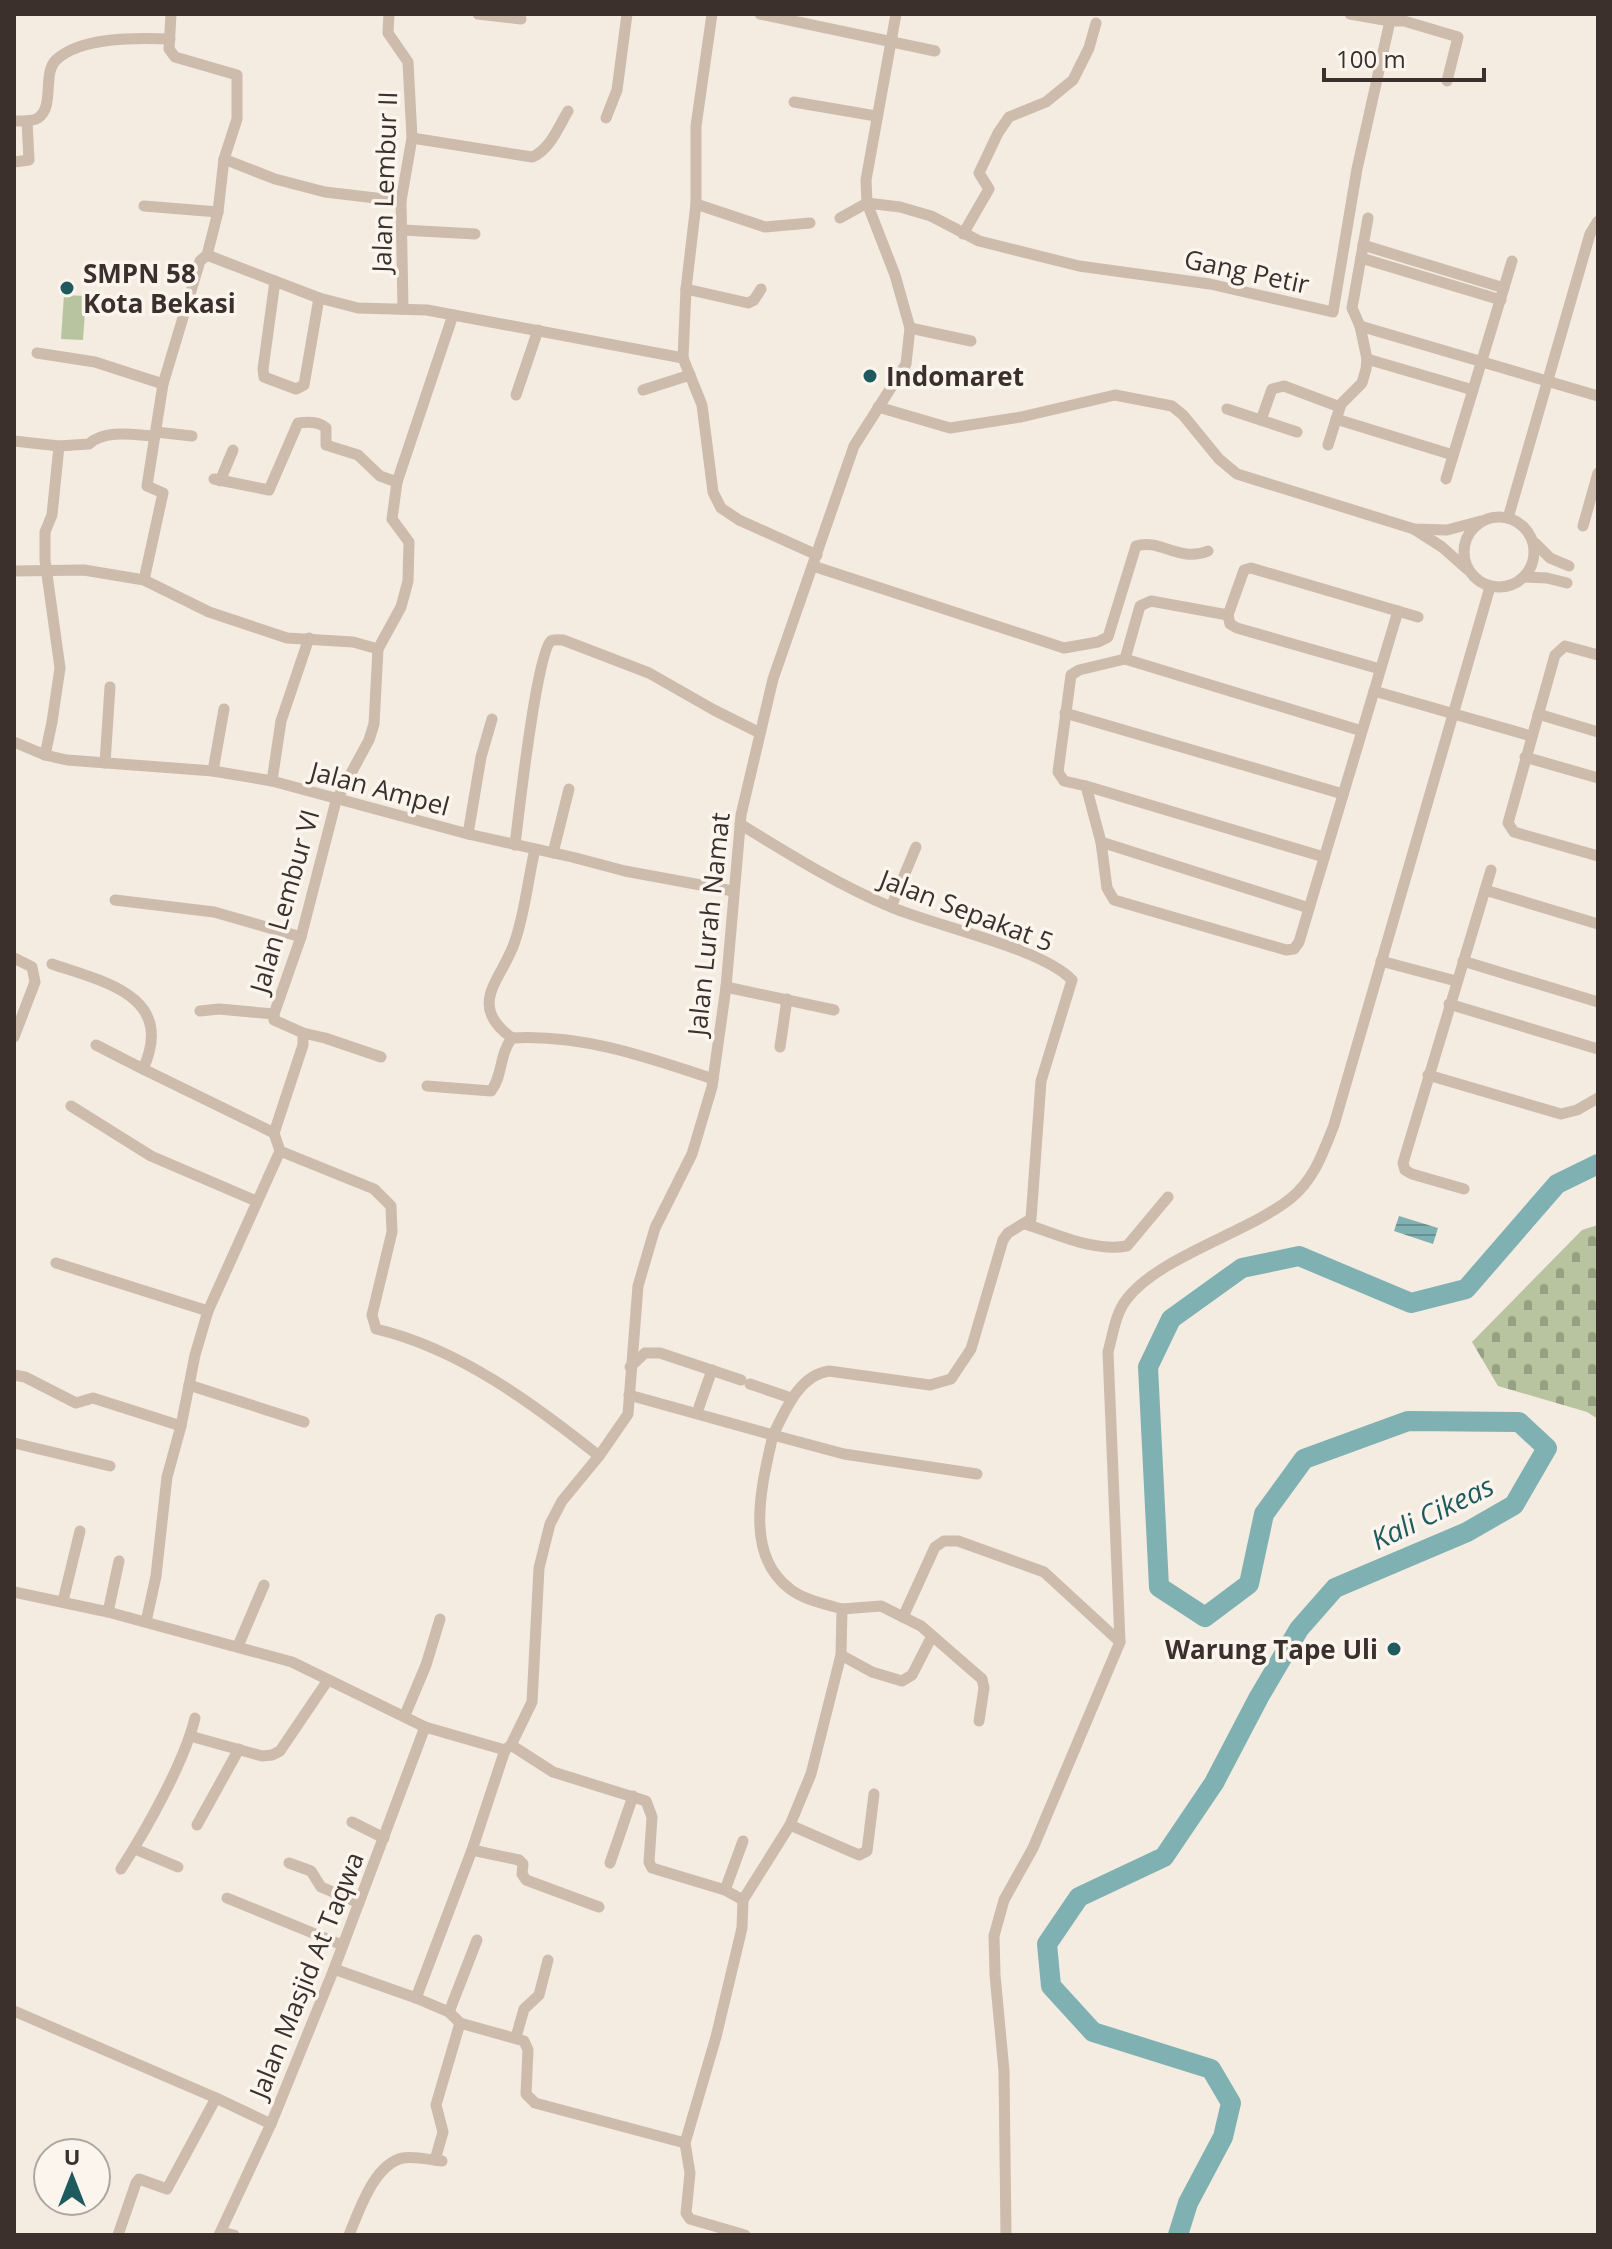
<svg xmlns="http://www.w3.org/2000/svg" width="1612" height="2249" font-family="'Open Sans',sans-serif">
	<style>
		.green { fill: #b8c4a0 }
		.cemetery { fill: url(#cemetery-stones) }
		.water { fill: url(#water-rules) }
		.lines { fill: none; stroke-linecap: round; stroke-linejoin: round }
		.river { stroke: #7fb0b2; stroke-width: 20 }
		.minor { stroke: #cdbbac; stroke-width: 11 }
		.poi-dot { fill: #1f5a5e; stroke: #fbf5ee; stroke-width: 3 }
		.labels { text-anchor: middle; dominant-baseline: central; stroke-width: 7; stroke-linejoin: round; paint-order: stroke }
		.street-label { font-size: 26px; fill: #3b302b; stroke: #fbf5ee }
		.poi-label { font-size: 26px; font-weight: bold; fill: #3b302b; stroke: #fbf5ee; text-anchor: start }
		.water-label { font-size: 28px; font-style: italic; fill: #1f5a5e; stroke: #fbf5ee }
	</style>
	<defs>
		<pattern id="cemetery-stones" width="16" height="16" patternUnits="userSpaceOnUse" patternTransform="scale(2)"><rect width="16" height="16" fill="#b8c4a0"/><path d="M2 7V4a2 2 0 0 1 4 0v3zM10 15v-3a2 2 0 0 1 4 0v3z" fill="#97a083"/></pattern>
		<pattern id="water-rules" width="6" height="5" patternUnits="userSpaceOnUse" patternTransform="scale(2)"><rect width="6" height="5" fill="#7fb0b2"/><path d="M0 2.5h6" fill="none" stroke="#699091"/></pattern>
	</defs>
	<rect width="100%" height="100%" fill="#f4ebe1"/>
	<polygon class="green" points="64,295 86,296 83,340 61,339"/>
	<polygon class="cemetery" points="1598,1225 1598,1419 1587,1412 1498,1386 1472,1342 1582,1230"/>
	<polygon class="water" points="1399,1216 1438,1228 1433,1244 1394,1231"/>
	<g class="lines">
		<polyline class="river" points="1178,2235 1188,2203 1223,2137 1231,2103 1211,2069 1093,2032 1051,1986 1047,1944 1079,1897 1164,1857 1214,1783 1259,1697 1299,1629 1335,1588 1467,1532 1514,1505 1547,1448 1519,1422 1408,1421 1304,1459 1264,1514 1249,1584 1205,1617 1159,1587 1148,1367 1171,1319 1242,1268 1299,1256 1411,1303 1466,1289 1557,1184 1598,1164"/>
		<g class="minor">
			<polyline points="389,14 388,33 408,62 412,138 401,201 403,309"/>
			<polyline points="478,14 521,19"/>
			<polyline points="760,14 935,51"/>
			<polyline points="1350,14 1390,21 1392,15"/>
			<polyline points="794,102 876,116"/>
			<polyline points="606,118 617,90 627,14"/>
			<path d="M14,121C21,121 32,122 38,118C55,107 42,74 56,60C81,36 138,38 170,39"/>
			<path d="M412,138L532,157C550,150 559,126 568,111"/>
			<polyline points="224,159 275,179 325,192 401,201"/>
			<polyline points="14,162 29,160 27,121"/>
			<polyline points="696,204 765,227 810,223"/>
			<polyline points="144,206 218,212"/>
			<polyline points="840,218 867,203 900,207 931,216 979,241 1079,266 1210,284 1333,312 1357,169 1390,21 1404,21 1458,37 1447,81"/>
			<polyline points="403,230 475,234"/>
			<polyline points="963,234 989,189 979,173 998,133 1009,117 1046,102 1073,80 1089,48 1096,23"/>
			<polyline points="1363,245 1504,288"/>
			<polyline points="207,255 319,298 358,308 427,310 683,358 702,405 713,492 721,508 739,520 817,555"/>
			<polyline points="1361,258 1501,300"/>
			<polyline points="275,281 263,369 264,377 296,389 304,385 319,298"/>
			<polyline points="686,289 748,303 754,300 761,289"/>
			<path d="M453,315L397,482L392,519L409,542L408,581L401,607L378,649L374,724L369,740L336,801L301,937L274,1014V1020L303,1033V1045L274,1133L280,1151L374,1189L391,1206L392,1232L372,1315L376,1329C458,1348 534,1404 599,1456"/>
			<polyline points="1360,326 1598,396"/>
			<polyline points="910,328 971,341"/>
			<polyline points="37,353 95,362 163,384"/>
			<polyline points="683,358 686,289 696,204 696,126 712,14"/>
			<polyline points="1367,359 1473,390"/>
			<polyline points="643,390 690,375"/>
			<polyline points="516,395 538,330"/>
			<polyline points="878,407 950,428 1021,417 1115,395 1172,406 1183,415 1219,459 1237,474 1414,529 1447,530 1481,521"/>
			<polyline points="1227,409 1297,432"/>
			<polyline points="1336,419 1453,455"/>
			<polyline points="1261,420 1272,389 1284,386 1340,407"/>
			<polyline points="156,432 192,436"/>
			<polyline points="14,441 59,446"/>
			<polyline points="1328,445 1341,404 1362,383 1366,369 1367,359 1360,326 1352,308 1368,218"/>
			<path d="M214,479L269,490L298,423C308,422 318,421 326,428V445L358,455L380,476L397,482"/>
			<polyline points="1446,479 1512,261"/>
			<polyline points="220,481 233,450"/>
			<circle cx="1499" cy="552" r="35"/>
			<polyline points="1508,518 1590,234 1598,221"/>
			<polyline points="1583,526 1598,473"/>
			<polyline points="1414,529 1442,547 1468,570"/>
			<polyline points="1535,543 1550,558 1569,566"/>
			<path d="M813,566L1064,648L1098,642L1108,637L1136,546C1160,538 1179,563 1208,551"/>
			<polyline points="14,571 84,570 144,580 209,612 287,638 353,642 378,649"/>
			<polyline points="1525,577 1547,578 1567,583"/>
			<polyline points="144,580 163,493 147,486 163,384 200,261 207,255 218,212 224,159 237,119 237,75 175,57 169,49 171,14"/>
			<polyline points="1598,655 1565,646 1555,655 1508,823 1514,832 1598,856"/>
			<polyline points="1125,659 1140,606 1151,601 1228,615"/>
			<polyline points="1380,669 1237,628 1230,624 1228,615 1244,570 1251,568 1418,617"/>
			<polyline points="1374,691 1531,736"/>
			<polyline points="1065,713 1343,794"/>
			<polyline points="1538,714 1598,732"/>
			<polyline points="1362,731 1125,659 1079,670 1071,675 1058,772 1064,781 1086,786 1101,842 1107,888 1114,900 1286,950 1294,949 1299,942 1398,611"/>
			<polyline points="14,742 45,755 67,760 213,771 272,781 468,834 572,857 625,871 733,891"/>
			<path d="M45,755L52,722L60,668L45,560V532L52,515L59,446L89,444C105,429 135,435 155,436"/>
			<polyline points="1525,757 1598,778"/>
			<polyline points="105,763 110,687"/>
			<polyline points="213,771 224,709"/>
			<polyline points="272,781 281,721 309,638"/>
			<polyline points="1086,786 1324,857"/>
			<polyline points="468,834 481,757 492,719"/>
			<polyline points="1101,842 1309,908"/>
			<path d="M515,845C518,820 537,650 551,641C554,639 560,640 563,640L649,673L714,710L760,733"/>
			<polyline points="553,853 569,789"/>
			<polyline points="1485,890 1598,924"/>
			<polyline points="115,900 214,912 301,937"/>
			<polyline points="891,907 916,847"/>
			<polyline points="14,958 32,967 35,982 14,1037"/>
			<polyline points="1381,961 1456,981"/>
			<polyline points="1463,961 1598,1002"/>
			<path d="M52,964C105,982 176,996 143,1069L274,1133"/>
			<polyline points="726,987 834,1010"/>
			<polyline points="1449,1004 1598,1049"/>
			<polyline points="200,1011 219,1009 274,1014"/>
			<polyline points="303,1033 325,1038 381,1057"/>
			<path d="M512,1038C465,1004 503,979 515,941C525,912 528,879 535,849"/>
			<polyline points="96,1045 143,1069"/>
			<polyline points="780,1047 787,999"/>
			<polyline points="1428,1075 1561,1114 1577,1110 1598,1098"/>
			<path d="M427,1086L491,1091C503,1076 499,1054 512,1038C582,1034 647,1057 713,1079"/>
			<polyline points="71,1106 151,1156 256,1201"/>
			<polyline points="1464,1189 1412,1174 1405,1170 1403,1163 1491,870"/>
			<path d="M1025,1224C1058,1234 1092,1252 1127,1246L1168,1197"/>
			<polyline points="56,1263 208,1311"/>
			<polyline points="630,1367 645,1353 660,1353 741,1380"/>
			<polyline points="14,1375 25,1377 76,1403 93,1398 181,1426"/>
			<polyline points="750,1384 791,1398"/>
			<polyline points="189,1385 304,1422"/>
			<path d="M629,1395L773,1435C785,1411 799,1375 829,1371L930,1385L951,1379L971,1349L1003,1240L1008,1233L1031,1219L1041,1081L1072,980C1042,948 935,926 891,907C838,885 789,854 740,824"/>
			<polyline points="699,1407 712,1370"/>
			<polyline points="14,1443 110,1466"/>
			<polyline points="14,1592 108,1612 292,1662 425,1727 505,1750 511,1745 532,1702 539,1568 550,1524 562,1501 599,1456 628,1414 638,1286 655,1228 692,1154 712,1087 726,987 741,815 773,679 854,446 906,364 910,328 895,275 867,203 866,180 896,14"/>
			<polyline points="63,1601 80,1531"/>
			<polyline points="842,1609 881,1606 903,1617 935,1547 944,1541 958,1541 1044,1572 1120,1642"/>
			<polyline points="108,1612 119,1561"/>
			<polyline points="903,1617 921,1626 982,1679 984,1688 979,1721"/>
			<polyline points="146,1622 156,1576 167,1477 181,1426 195,1355 208,1311 280,1151"/>
			<polyline points="238,1646 264,1585"/>
			<polyline points="841,1655 872,1672 902,1681 912,1675 932,1636"/>
			<polyline points="405,1715 426,1665 440,1619"/>
			<polyline points="190,1736 262,1756 272,1755 280,1751 328,1680"/>
			<polyline points="511,1745 553,1772 646,1801 652,1817 649,1862 652,1868 725,1890 743,1900"/>
			<polyline points="352,1822 384,1838"/>
			<polyline points="197,1825 239,1749"/>
			<polyline points="790,1825 859,1855 867,1851 874,1794"/>
			<polyline points="135,1849 178,1867"/>
			<polyline points="472,1850 519,1860 523,1864 522,1874 526,1880 599,1907"/>
			<polyline points="289,1863 311,1871 321,1887 359,1903"/>
			<polyline points="610,1863 633,1796"/>
			<path d="M121,1869C146,1830 184,1763 195,1718"/>
			<polyline points="725,1890 743,1841"/>
			<polyline points="227,1898 342,1945"/>
			<polyline points="334,1969 416,1998 449,2012 460,2023 524,2041 528,2050 526,2094 535,2103 685,2143"/>
			<polyline points="416,1998 472,1850 505,1750"/>
			<polyline points="14,2011 216,2098 271,2124"/>
			<polyline points="449,2012 477,1940"/>
			<polyline points="516,2037 524,2009 539,1995 548,1960"/>
			<polyline points="435,2160 443,2132 436,2105 460,2023"/>
			<polyline points="221,2232 234,2235"/>
			<polyline points="118,2235 136,2183 139,2179 167,2189 216,2098"/>
			<polyline points="219,2235 271,2124 334,1969 425,1727"/>
			<path d="M349,2235C359,2211 374,2164 403,2158C414,2156 431,2160 442,2161"/>
			<path d="M745,2235L690,2219L686,2213L690,2173L685,2143L716,2037L742,1928L743,1900L790,1825L811,1774L841,1655L842,1609C825,1604 804,1600 790,1589C743,1554 762,1484 773,1435L844,1454L977,1474"/>
			<path d="M1006,2235L1004,2071L995,1975L994,1936L1004,1900L1033,1848L1120,1642L1108,1352C1113,1334 1115,1315 1126,1300C1158,1257 1247,1233 1290,1199C1314,1180 1323,1153 1334,1125L1490,587"/>
		</g>
	</g>
	<g class="poi-dot">
		<circle cx="67" cy="288" r="8"/>
		<circle cx="870" cy="376" r="8"/>
		<circle cx="1394" cy="1649" r="8"/>
	</g>
	<g class="labels">
		<g class="street-label">
			<text transform="translate(384 182) rotate(-88)">Jalan Lembur II</text>
			<text transform="translate(1247 271) rotate(12)">Gang Petir</text>
			<text transform="translate(380 788) rotate(15)">Jalan Ampel</text>
			<text transform="translate(284 901) rotate(-74)">Jalan Lembur VI</text>
			<text transform="translate(967 910) rotate(21)">Jalan Sepakat 5</text>
			<text transform="translate(708 924) rotate(-84)">Jalan Lurah Namat</text>
			<text transform="translate(306 1975) rotate(-68)">Jalan Masjid At Taqwa</text>
		</g>
		<g class="poi-label">
			<text x="83" y="273">SMPN 58<tspan x="83" dy="30">Kota Bekasi</tspan></text>
			<text x="886" y="376">Indomaret</text>
			<text x="1378" y="1649" text-anchor="end">Warung Tape Uli</text>
		</g>
		<g class="water-label">
			<text transform="translate(1432 1512) rotate(-26)">Kali Cikeas</text>
		</g>
	</g>
	<rect width="1612" height="2249" fill="none" stroke="#3b302b" stroke-width="32"/>
	<g transform="translate(72 2177)"><circle r="38" fill="#fbf5ee" stroke="#aea6a0" stroke-width="2"/>
	<path d="M0-6L14 30L0 20L-14 30Z" fill="#1f5a5e"/>
	<text y="-12" font-size="22" font-weight="bold" text-anchor="middle" fill="#3b302b">U</text>
	</g>
	<path d="M1324 68v12h160v-12" fill="none" stroke="#3b302b" stroke-width="4"/>
	<text x="1336" y="68" font-size="24" fill="#3b302b" stroke="#fbf5ee" stroke-width="6" paint-order="stroke">100 m</text>
</svg>
